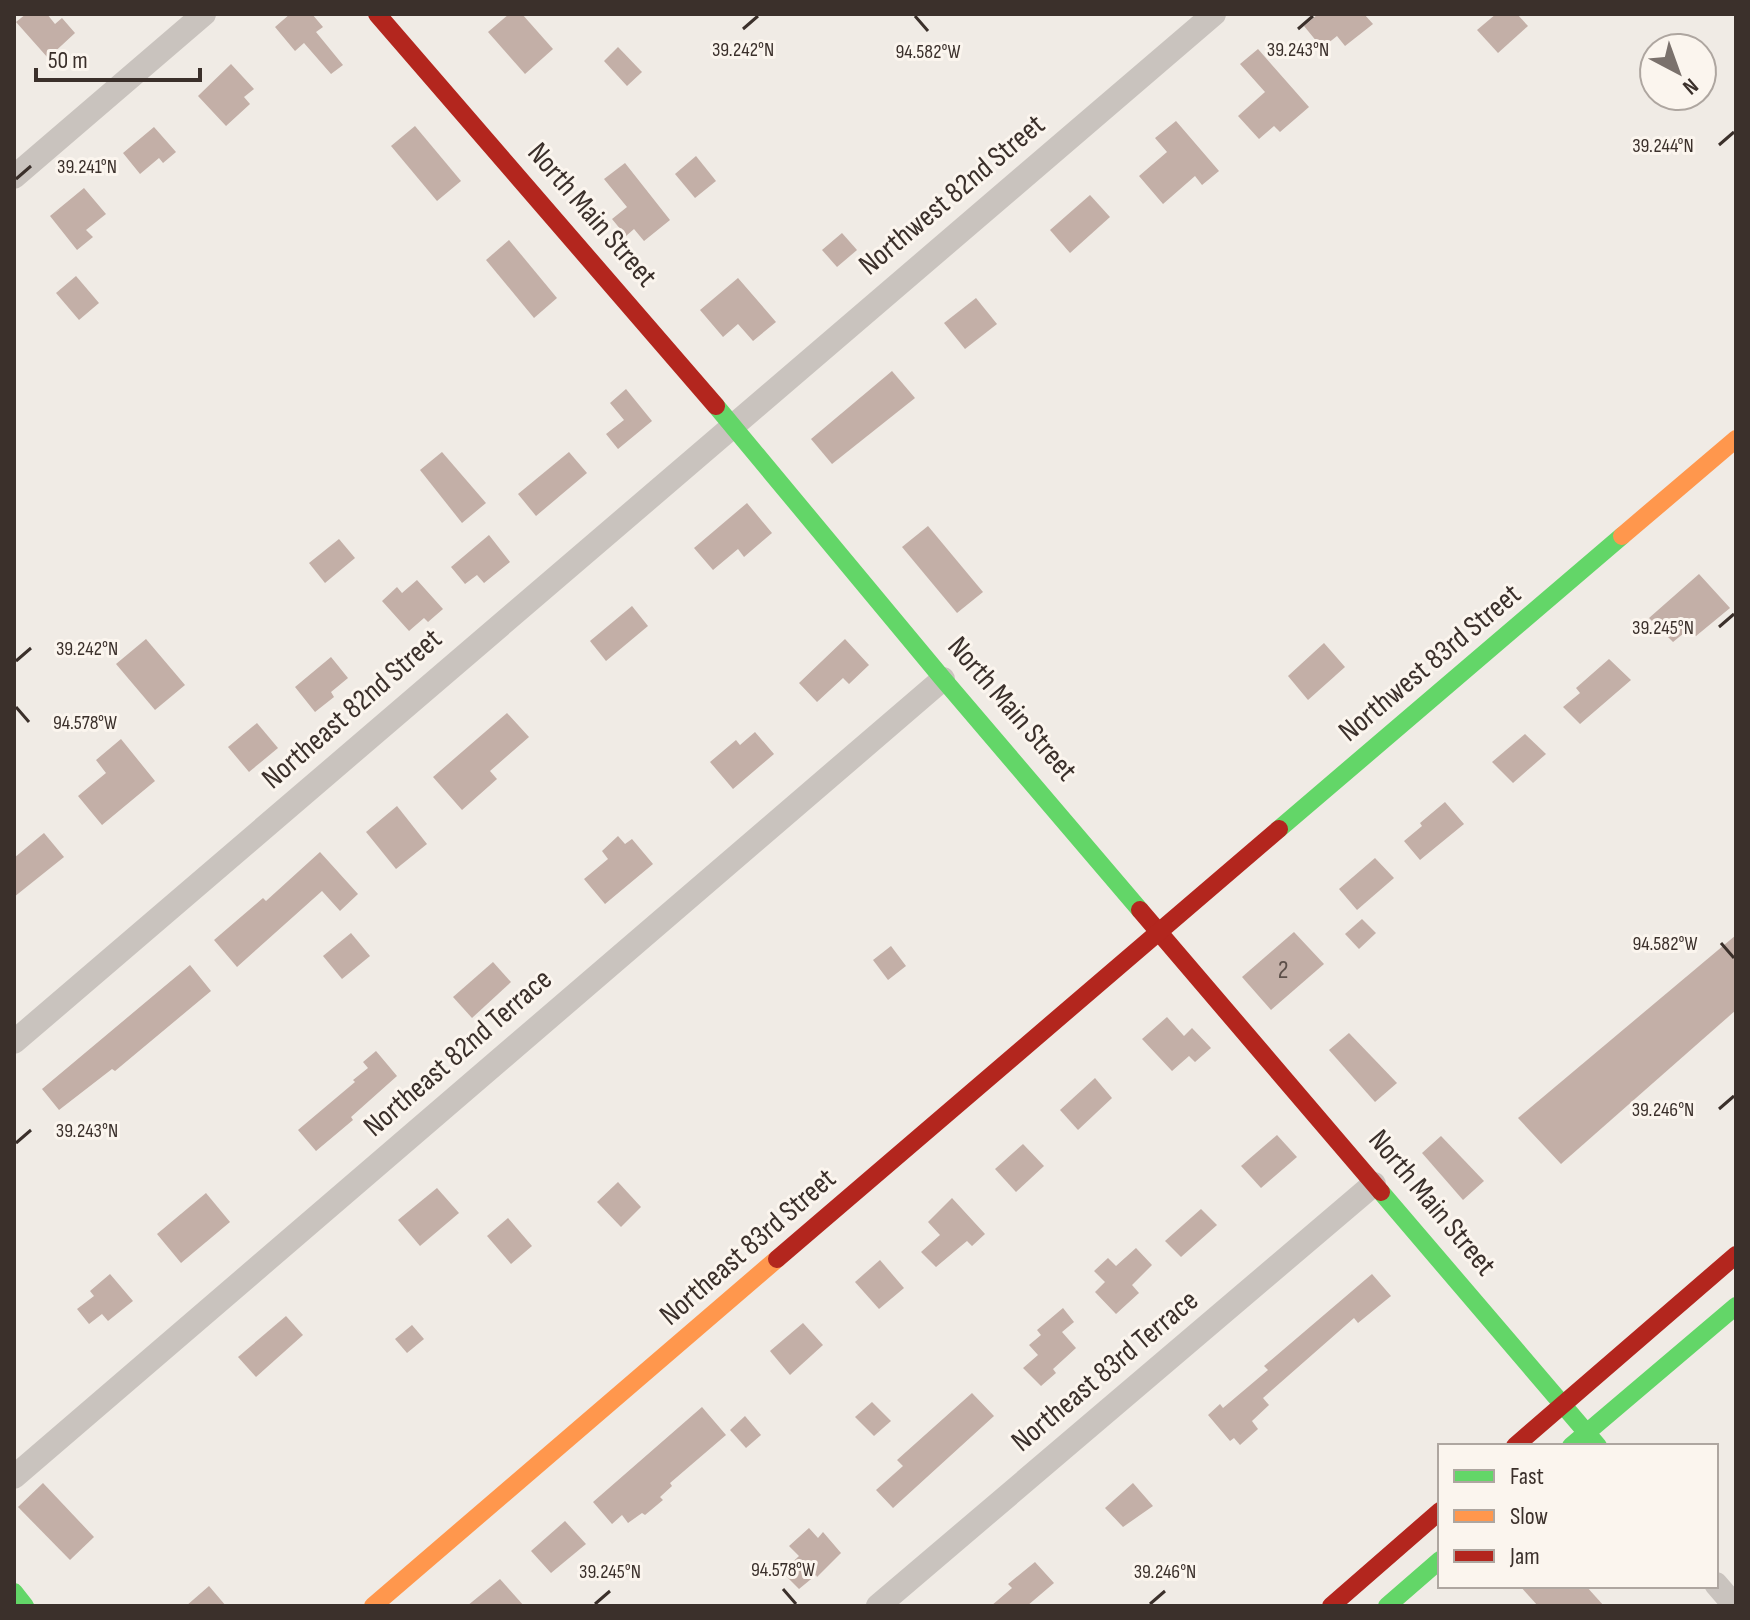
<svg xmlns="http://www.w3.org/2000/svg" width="1750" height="1620" font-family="'Sofia Sans Condensed',sans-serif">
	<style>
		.building { fill: #c3afa7 }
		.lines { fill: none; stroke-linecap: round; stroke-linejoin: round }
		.street { stroke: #c9c3be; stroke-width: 24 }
		.fast { stroke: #63d668; stroke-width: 18 }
		.slow { stroke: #ff974d; stroke-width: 18 }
		.jam { stroke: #b3261e; stroke-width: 18 }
		.ticks { fill: none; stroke: #3b302b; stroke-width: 3 }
		.labels { text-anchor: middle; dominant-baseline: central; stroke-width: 6; stroke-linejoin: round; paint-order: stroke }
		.number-label { font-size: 26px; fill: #5d504a }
		.street-label { font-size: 30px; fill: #3b302b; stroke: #fbf5ee }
		.ticks-label { font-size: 20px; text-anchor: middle; fill: #3b302b; stroke: #fbf5ee; stroke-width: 6; stroke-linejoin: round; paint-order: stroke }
	</style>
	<rect width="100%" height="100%" fill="#f0ebe5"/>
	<g class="building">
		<polygon points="26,14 47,14 55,24 62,18 75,33 48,58 16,22"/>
		<polygon points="290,14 312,14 323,27 316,32 343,65 331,74 304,43 295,51 275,27"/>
		<polygon points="509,14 522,14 553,49 525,74 488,32"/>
		<polygon points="1318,14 1364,14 1373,24 1345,46 1337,36 1322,48 1304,26"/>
		<polygon points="1496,14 1517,14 1528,26 1498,53 1477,30"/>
		<polygon points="618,47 642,72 627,86 604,61"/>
		<polygon points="1258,49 1309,107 1280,132 1274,126 1259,139 1238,116 1265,92 1240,64"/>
		<polygon points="231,64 254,89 244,97 250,104 226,126 198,96"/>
		<polygon points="1176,121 1219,171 1202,185 1195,176 1163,204 1139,176 1167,152 1155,138"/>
		<polygon points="415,126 461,181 437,201 391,146"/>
		<polygon points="154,127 176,152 163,163 159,158 140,174 123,153"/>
		<polygon points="696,156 716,181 695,198 675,174"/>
		<polygon points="625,163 670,220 644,241 634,229 626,236 612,219 627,207 604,179"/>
		<polygon points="84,188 106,214 86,230 93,237 77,250 50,216"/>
		<polygon points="1090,195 1110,217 1070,253 1050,230"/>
		<polygon points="842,233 857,250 837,267 822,250"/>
		<polygon points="509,240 557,298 534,318 486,260"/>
		<polygon points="76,276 99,303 79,320 56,293"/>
		<polygon points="738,278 776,322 753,341 738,324 723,337 700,310"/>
		<polygon points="976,298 997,324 965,349 944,323"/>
		<polygon points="892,371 915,398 832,464 811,439"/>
		<polygon points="626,389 652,421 618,449 606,434 624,420 610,403"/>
		<polygon points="442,452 486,503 462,523 420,470"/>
		<polygon points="569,452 587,473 536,516 518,494"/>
		<polygon points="747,503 772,533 744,557 738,549 713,570 694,548"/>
		<polygon points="928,526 983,592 957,613 902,547"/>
		<polygon points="489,535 510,562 484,583 477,575 465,584 451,567"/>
		<polygon points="339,539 355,558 325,583 309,563"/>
		<polygon points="1699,574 1730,608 1696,636 1689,629 1673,642 1649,618"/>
		<polygon points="417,580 443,609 428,622 424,618 409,631 382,601 397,587 402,593"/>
		<polygon points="632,606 648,626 606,661 590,641"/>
		<polygon points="146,639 185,685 155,710 116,664"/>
		<polygon points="845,639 869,665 849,684 843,678 817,702 799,683"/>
		<polygon points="1324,643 1345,667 1308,700 1288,676"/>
		<polygon points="331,657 348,678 331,692 334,697 315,712 295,687"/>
		<polygon points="1609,659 1631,680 1580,724 1563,707 1580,693 1576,688"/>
		<polygon points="507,713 529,737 490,771 497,779 462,810 433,777"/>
		<polygon points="257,723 278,748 249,772 228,747"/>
		<polygon points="755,732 774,754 733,789 710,762 736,740 740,745"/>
		<polygon points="1525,734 1546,754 1513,783 1492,762"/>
		<polygon points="121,739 155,781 102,825 78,796 106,773 96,760"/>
		<polygon points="1445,802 1464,824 1420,860 1404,841 1422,826 1420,823"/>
		<polygon points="397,806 427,844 396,869 366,832"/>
		<polygon points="44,833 64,857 14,897 14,858"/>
		<polygon points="618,836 625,844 632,839 653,864 605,904 584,879 608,859 602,851"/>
		<polygon points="320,852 358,894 340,911 322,891 237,967 214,940 263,898 266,901"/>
		<polygon points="1375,858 1394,878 1357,910 1339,889"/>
		<polygon points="1362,919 1376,933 1359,949 1345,934"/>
		<polygon points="1294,932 1324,964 1271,1010 1242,977"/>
		<polygon points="351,933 370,956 342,979 323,956"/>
		<polygon points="1736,935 1736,1010 1561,1164 1518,1118"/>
		<polygon points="891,946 906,966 888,980 873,960"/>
		<polygon points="493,962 511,982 472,1018 453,997"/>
		<polygon points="190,965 211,991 115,1071 112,1069 59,1110 42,1089"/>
		<polygon points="1167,1017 1184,1036 1192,1028 1211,1048 1195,1062 1189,1056 1172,1071 1142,1039"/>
		<polygon points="1349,1033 1397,1083 1375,1102 1329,1050"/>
		<polygon points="376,1051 397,1076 351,1117 353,1120 316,1151 298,1130 355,1082 353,1080 368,1068 363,1062"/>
		<polygon points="1095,1078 1112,1098 1078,1130 1060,1110"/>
		<polygon points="1277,1135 1297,1157 1261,1188 1241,1166"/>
		<polygon points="1441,1136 1484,1181 1463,1200 1422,1153"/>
		<polygon points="1023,1144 1044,1166 1016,1192 995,1169"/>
		<polygon points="618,1182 641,1207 621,1227 597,1202"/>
		<polygon points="437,1188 459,1213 420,1246 398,1220"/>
		<polygon points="206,1193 230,1222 181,1263 157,1234"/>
		<polygon points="952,1198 985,1234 972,1246 967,1241 936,1267 921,1252 940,1235 928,1222"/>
		<polygon points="1201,1209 1217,1225 1181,1257 1165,1241"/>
		<polygon points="508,1218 532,1246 511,1264 487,1236"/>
		<polygon points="1136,1248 1152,1265 1132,1285 1139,1293 1116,1314 1095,1292 1105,1282 1094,1271 1108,1258 1116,1266"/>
		<polygon points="880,1260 904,1288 879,1309 855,1282"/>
		<polygon points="110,1274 133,1301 108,1321 102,1314 89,1324 77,1309 94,1296 90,1291"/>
		<polygon points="1372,1274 1391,1296 1358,1323 1354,1318 1263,1398 1269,1405 1252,1421 1258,1429 1240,1445 1234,1438 1230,1441 1208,1415 1220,1404 1223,1408 1268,1370 1264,1366"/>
		<polygon points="1063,1308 1074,1322 1062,1332 1076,1348 1053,1369 1056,1373 1041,1386 1023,1368 1038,1355 1029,1345 1041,1335 1037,1330"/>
		<polygon points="286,1316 303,1335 256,1377 238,1357"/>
		<polygon points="803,1323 823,1345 790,1375 770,1351"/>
		<polygon points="412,1325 424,1339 407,1353 395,1339"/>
		<polygon points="972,1393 994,1416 893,1508 876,1490 903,1466 897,1460"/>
		<polygon points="872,1402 891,1421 874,1436 855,1417"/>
		<polygon points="702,1407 726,1435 670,1483 672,1486 660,1497 663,1500 645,1515 642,1513 628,1523 622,1515 612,1524 593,1502"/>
		<polygon points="745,1416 761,1435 746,1448 730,1430"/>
		<polygon points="43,1483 94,1537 70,1560 18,1507"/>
		<polygon points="1133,1483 1153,1506 1123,1527 1105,1508"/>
		<polygon points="565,1521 586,1544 551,1573 531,1551"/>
		<polygon points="809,1528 818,1538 823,1532 841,1553 817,1577 816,1575 799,1589 782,1572 799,1556 789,1546"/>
		<polygon points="1035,1562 1054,1583 1027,1606 991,1606 1012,1588 1008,1584"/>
		<polygon points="500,1579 524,1606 467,1606"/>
		<polygon points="209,1586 226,1606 186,1606"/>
		<polygon points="1520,1586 1586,1586 1604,1606 1538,1606"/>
	</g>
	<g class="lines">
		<g class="street">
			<polyline points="14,177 204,14"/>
			<polyline points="14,1042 1214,14"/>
			<polyline points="14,1477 943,679"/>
			<polyline points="1716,1584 1735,1606"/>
			<polyline points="878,1606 1374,1184"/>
		</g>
		<g class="fast">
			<polyline points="716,406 943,679 1140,910"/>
			<polyline points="1279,829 1622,536"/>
			<polyline points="1381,1192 1598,1446"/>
			<polyline points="1571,1446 1736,1306"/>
			<polyline points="14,1592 25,1606"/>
			<polyline points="1387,1606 1440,1560"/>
		</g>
		<g class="slow">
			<polyline points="1622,536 1736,439"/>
			<polyline points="373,1606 777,1259"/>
		</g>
		<g class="jam">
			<polyline points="377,14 716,406"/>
			<polyline points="1140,910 1381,1192"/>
			<polyline points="777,1259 1279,829"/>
			<polyline points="1515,1446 1736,1255"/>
			<polyline points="1331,1606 1440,1511"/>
		</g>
	</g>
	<path class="ticks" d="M915,16L928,31M743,29L758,16M1298,29L1313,16M1719,145L1734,132M16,179L31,166M1719,627L1734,614M16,661L31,648M16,707L29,722M1721,943L1734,958M1719,1109L1734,1096M16,1143L31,1130M783,1589L796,1604M595,1604L610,1591M1150,1604L1165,1591"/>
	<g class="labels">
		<g class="number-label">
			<text x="1283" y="970">2</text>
		</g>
		<g class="street-label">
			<text transform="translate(952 195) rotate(-40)">Northwest 82nd Street</text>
			<text transform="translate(592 215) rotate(49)">North Main Street</text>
			<text transform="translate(1430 663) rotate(-40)">Northwest 83rd Street</text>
			<text transform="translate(352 709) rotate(-41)">Northeast 82nd Street</text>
			<text transform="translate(1012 709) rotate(49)">North Main Street</text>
			<text transform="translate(458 1053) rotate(-41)">Northeast 82nd Terrace</text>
			<text transform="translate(1432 1203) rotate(50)">North Main Street</text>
			<text transform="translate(748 1247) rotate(-41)">Northeast 83rd Street</text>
			<text transform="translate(1105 1371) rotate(-40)">Northeast 83rd Terrace</text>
		</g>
	</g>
	<g class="ticks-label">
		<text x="743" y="56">39.242°N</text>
		<text x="1298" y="56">39.243°N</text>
		<text x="928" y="58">94.582°W</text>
		<text x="1663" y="152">39.244°N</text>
		<text x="87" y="173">39.241°N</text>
		<text x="1663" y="634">39.245°N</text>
		<text x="87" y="655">39.242°N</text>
		<text x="85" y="729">94.578°W</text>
		<text x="1665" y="950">94.582°W</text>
		<text x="1663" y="1116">39.246°N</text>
		<text x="87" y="1137">39.243°N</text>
		<text x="783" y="1576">94.578°W</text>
		<text x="610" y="1578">39.245°N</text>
		<text x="1165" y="1578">39.246°N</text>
	</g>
	<rect width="1750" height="1620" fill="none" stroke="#3b302b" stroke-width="32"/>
	<rect x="1438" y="1444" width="280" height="144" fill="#fbf5ee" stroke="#aea6a0" stroke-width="2"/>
	<rect x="1454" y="1470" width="40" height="12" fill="#63d668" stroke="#aea6a0" stroke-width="2"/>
	<text x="1510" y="1484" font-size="24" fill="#3b302b">Fast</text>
	<rect x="1454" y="1510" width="40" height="12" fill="#ff974d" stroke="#aea6a0" stroke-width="2"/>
	<text x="1510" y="1524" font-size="24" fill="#3b302b">Slow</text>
	<rect x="1454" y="1550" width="40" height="12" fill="#b3261e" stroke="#aea6a0" stroke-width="2"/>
	<text x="1510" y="1564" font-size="24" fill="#3b302b">Jam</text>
	<g transform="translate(1678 72) rotate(139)"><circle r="38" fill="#fbf5ee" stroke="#aea6a0" stroke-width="2"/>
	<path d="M0-6L14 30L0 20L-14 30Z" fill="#7a716c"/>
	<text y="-12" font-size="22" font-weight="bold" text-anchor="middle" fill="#3b302b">N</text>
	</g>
	<path d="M36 68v12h164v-12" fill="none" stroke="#3b302b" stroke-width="4"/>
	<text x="48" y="68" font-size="24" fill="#3b302b" stroke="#fbf5ee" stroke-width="6" paint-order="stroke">50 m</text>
</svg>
